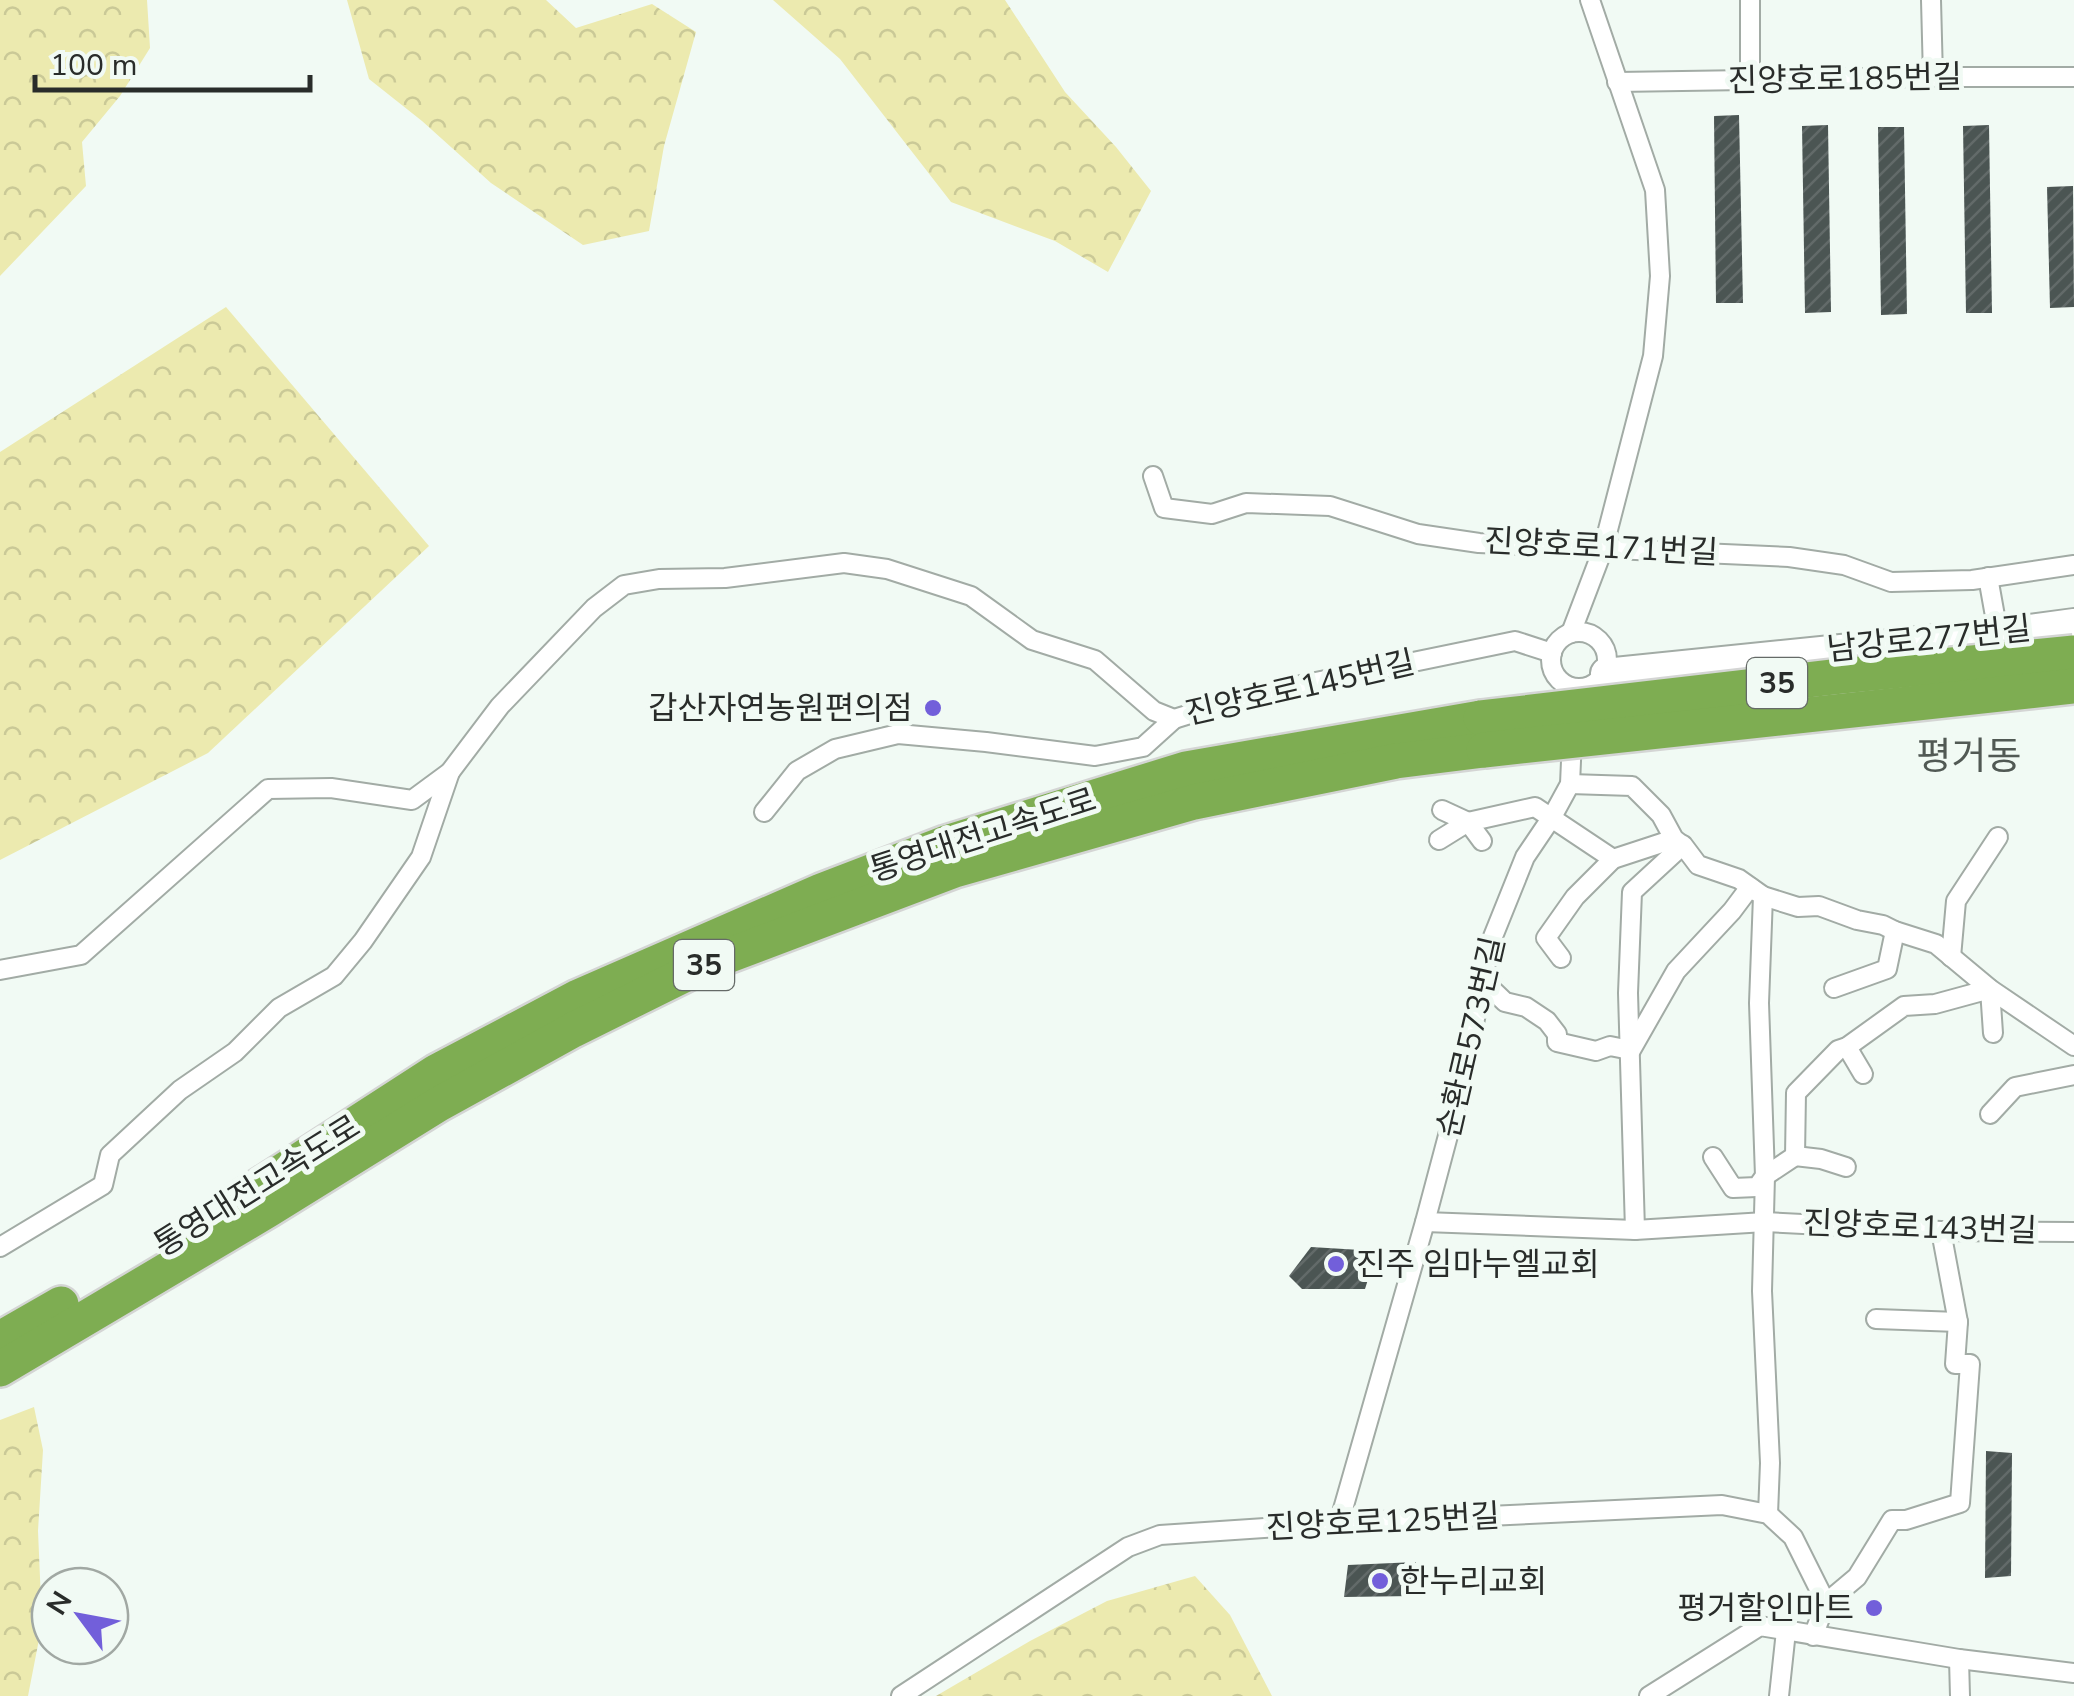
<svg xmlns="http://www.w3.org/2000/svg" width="2074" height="1696" font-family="'Nunito Sans','Noto Sans KR',sans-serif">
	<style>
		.forest { fill: url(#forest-crowns) }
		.building { fill: url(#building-hatch) }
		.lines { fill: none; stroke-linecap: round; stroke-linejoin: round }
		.street-casing { stroke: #a2aba5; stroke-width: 22 }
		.secondary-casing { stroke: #a2aba5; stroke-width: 32 }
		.highway-casing { stroke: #d4d5d4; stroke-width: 40 }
		.street { stroke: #fff; stroke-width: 18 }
		.secondary { stroke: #fff; stroke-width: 28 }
		.highway { stroke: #7ead52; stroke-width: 35 }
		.highway-bridge-casing { stroke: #d4d5d4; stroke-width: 40; stroke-linecap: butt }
		.highway-bridge { stroke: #7ead52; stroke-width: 35 }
		.poi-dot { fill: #725fda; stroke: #f1faf4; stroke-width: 4 }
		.labels { text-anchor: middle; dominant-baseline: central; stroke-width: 10; stroke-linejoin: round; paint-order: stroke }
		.shield { fill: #f1faf4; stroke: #656a67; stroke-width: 2.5 }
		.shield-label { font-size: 30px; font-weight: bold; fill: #292c2a }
		.street-label { font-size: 32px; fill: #292c2a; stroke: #f1faf4 }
		.poi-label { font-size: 32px; fill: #292c2a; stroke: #f1faf4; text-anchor: end }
		.quarter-label { font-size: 38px; fill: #515954; stroke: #f1faf4 }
	</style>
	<defs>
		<pattern id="forest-crowns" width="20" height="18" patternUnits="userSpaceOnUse" patternTransform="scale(2.5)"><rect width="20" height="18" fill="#eceaaf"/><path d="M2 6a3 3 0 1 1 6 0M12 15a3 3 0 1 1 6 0" fill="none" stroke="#cac997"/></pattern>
		<pattern id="building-hatch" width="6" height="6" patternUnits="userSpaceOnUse" patternTransform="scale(2.5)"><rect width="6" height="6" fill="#4b5553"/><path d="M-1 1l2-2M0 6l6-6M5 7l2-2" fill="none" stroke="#626a69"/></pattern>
	</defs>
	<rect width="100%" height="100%" fill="#f1faf4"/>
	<g class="forest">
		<polygon points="0,0 147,0 150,48 120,96 82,142 86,186 0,276"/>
		<polygon points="347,0 546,0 576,28 652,4 696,32 664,146 649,231 583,245 491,183 422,121 369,79"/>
		<polygon points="773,0 1005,0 1065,92 1116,147 1151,191 1108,272 1055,241 951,202 840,59"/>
		<polygon points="226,307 429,546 208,753 0,860 0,452"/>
		<polygon points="34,1407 43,1450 38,1531 42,1624 28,1696 0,1696 0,1420"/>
		<polygon points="1195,1576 1230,1615 1272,1696 936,1696 1030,1641 1107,1601"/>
	</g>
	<g class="building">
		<polygon points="1739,115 1743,303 1716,303 1714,116"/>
		<polygon points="1828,125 1831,312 1805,313 1802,126"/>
		<polygon points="1989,125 1992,313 1966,313 1963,126"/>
		<polygon points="1878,127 1904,127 1907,314 1881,315"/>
		<polygon points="2073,186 2074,307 2050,308 2047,187"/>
		<polygon points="1311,1247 1377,1251 1365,1289 1302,1289 1289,1276"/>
		<polygon points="1986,1451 2012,1453 2011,1576 1985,1578"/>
		<polygon points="1416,1562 1414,1596 1344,1597 1348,1565"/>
	</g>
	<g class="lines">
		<defs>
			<g id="street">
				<polyline points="1750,0 1750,80"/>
				<polyline points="1931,0 1933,77"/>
				<polyline points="1617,82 1933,77 2074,77"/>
				<polyline points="1153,476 1164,508 1212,514 1246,503 1330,506 1418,534 1479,543 1789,557 1844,565 1891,582 1972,580 2074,565"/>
				<polyline points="1988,577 1998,633"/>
				<circle cx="1579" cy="660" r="28"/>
				<polyline points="1571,633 1603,549 1653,356 1660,276 1655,190 1590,0"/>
				<polyline points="1570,784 1632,786 1661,815 1674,839 1682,845"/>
				<polyline points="764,812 797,771 835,749 898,734 986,742 1095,756 1143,747 1174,719"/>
				<polyline points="1439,840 1468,822 1442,810"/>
				<polyline points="1482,841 1468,822 1535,807 1613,859 1674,839"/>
				<polyline points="1763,896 1759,1003 1765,1176 1762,1291 1770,1463 1768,1514"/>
				<polyline points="1951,957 1956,901 1998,837"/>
				<polyline points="1561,958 1546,938 1575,897 1613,859"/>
				<polyline points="0,970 81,955 268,789 331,788 412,800 450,772 500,706 594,608 624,585 659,579 725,578 844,563 887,569 971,596 1032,640 1095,660 1154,711 1174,719 1248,696 1515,641 1552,653"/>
				<polyline points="1482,980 1505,1002 1526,1007 1547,1021 1557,1034 1557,1042 1596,1051 1610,1046 1630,1050"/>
				<polyline points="1834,988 1887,969 1895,931"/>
				<polyline points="1847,1047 1863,1074"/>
				<polyline points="1631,1050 1676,971 1732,911 1750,887 1755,891"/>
				<polyline points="1990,1114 2015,1087 2074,1075"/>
				<polyline points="1795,1156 1821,1159 1846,1167"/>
				<polyline points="1713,1157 1733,1188 1757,1187 1765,1176 1795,1156 1796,1093 1838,1050 1847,1047 1904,1006 1935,1004 1990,989 1993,1033"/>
				<polyline points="1425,1222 1635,1230 1765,1222 1941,1231 2074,1232"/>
				<polyline points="1635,1230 1628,993 1632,892 1683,845 1698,865 1739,879 1763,896 1798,907 1819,906 1857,920 1883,925 1895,931 1936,944 1990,989 2074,1046"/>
				<polyline points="0,1247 103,1185 110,1155 180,1090 235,1052 279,1008 334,976 363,941 421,857 450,772"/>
				<polyline points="1876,1319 1958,1322"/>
				<polyline points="1339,1523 1425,1222 1462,1083 1490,944 1525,857 1552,817 1570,784 1572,738"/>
				<polyline points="1826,1603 1857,1577 1892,1520 1906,1520 1960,1503 1970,1364 1955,1364 1958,1322 1941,1231"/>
				<polyline points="1959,1659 1960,1696"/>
				<polyline points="901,1696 1128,1547 1160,1535 1339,1523 1722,1505 1768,1514 1793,1537 1826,1603 1813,1636"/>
				<polyline points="1649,1696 1760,1626 1959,1659 2074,1673"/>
				<polyline points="1779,1696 1786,1631"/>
			</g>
			<polyline id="secondary" points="1605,673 1998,633 2074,623"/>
			<g id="highway">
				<polyline points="235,1202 436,1072 578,997 821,891 946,843 1186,769 1481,718"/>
				<polyline points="0,1339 61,1304"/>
				<polyline points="0,1369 268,1210 439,1104 573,1030 706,964 955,870 1194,802 1396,761 1484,750"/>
			</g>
		</defs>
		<use href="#street" class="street-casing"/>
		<use href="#secondary" class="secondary-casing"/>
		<use href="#highway" class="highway-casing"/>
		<use href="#street" class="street"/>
		<use href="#secondary" class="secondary"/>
		<use href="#highway" class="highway"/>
		<defs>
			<g id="highway-bridge">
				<polyline points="1481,718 1841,676 2074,653"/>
				<polyline points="1484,750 2074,686"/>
			</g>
		</defs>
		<use href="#highway-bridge" class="highway-bridge-casing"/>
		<use href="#highway-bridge" class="highway-bridge"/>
	</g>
	<g class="poi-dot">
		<circle cx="933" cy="708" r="10"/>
		<circle cx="1336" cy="1264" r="10"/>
		<circle cx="1380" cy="1581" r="10"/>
		<circle cx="1874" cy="1608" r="10"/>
	</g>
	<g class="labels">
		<g class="shield">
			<rect x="1747" y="658" width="60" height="50" rx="8"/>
			<rect x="674" y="940" width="60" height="50" rx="8"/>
		</g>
		<g class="shield-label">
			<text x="1777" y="683">35</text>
			<text x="704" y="965">35</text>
		</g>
		<g class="street-label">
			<text transform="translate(1845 79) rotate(-1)">진양호로185번길</text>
			<text transform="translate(1601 547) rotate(3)">진양호로171번길</text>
			<text transform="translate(1929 639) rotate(-6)">남강로277번길</text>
			<text transform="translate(1300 688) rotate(-13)">진양호로145번길</text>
			<text transform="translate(983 835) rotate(-18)">통영대전고속도로</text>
			<text transform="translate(1471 1037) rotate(-77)">순환로573번길</text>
			<text transform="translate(257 1186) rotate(-32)">통영대전고속도로</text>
			<text transform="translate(1920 1227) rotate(2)">진양호로143번길</text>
			<text transform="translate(1383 1522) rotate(-3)">진양호로125번길</text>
		</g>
		<g class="poi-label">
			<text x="913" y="708">갑산자연농원편의점</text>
			<text x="1356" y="1264" text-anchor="start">진주 임마누엘교회</text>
			<text x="1400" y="1581" text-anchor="start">한누리교회</text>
			<text x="1854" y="1608">평거할인마트</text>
		</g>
		<g class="quarter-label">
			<text x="1969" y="756">평거동</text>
		</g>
	</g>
	<g transform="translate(80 1616) rotate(302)"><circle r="48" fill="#f1faf4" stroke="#a1a8a3" stroke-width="2.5"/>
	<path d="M0-8L18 38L0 25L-18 38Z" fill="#725fda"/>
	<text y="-15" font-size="28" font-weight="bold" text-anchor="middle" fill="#292c2a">N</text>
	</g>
	<path d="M35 75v15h275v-15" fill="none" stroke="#292c2a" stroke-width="5"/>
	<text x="50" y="75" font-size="30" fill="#292c2a" stroke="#f1faf4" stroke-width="8" paint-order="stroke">100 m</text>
</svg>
